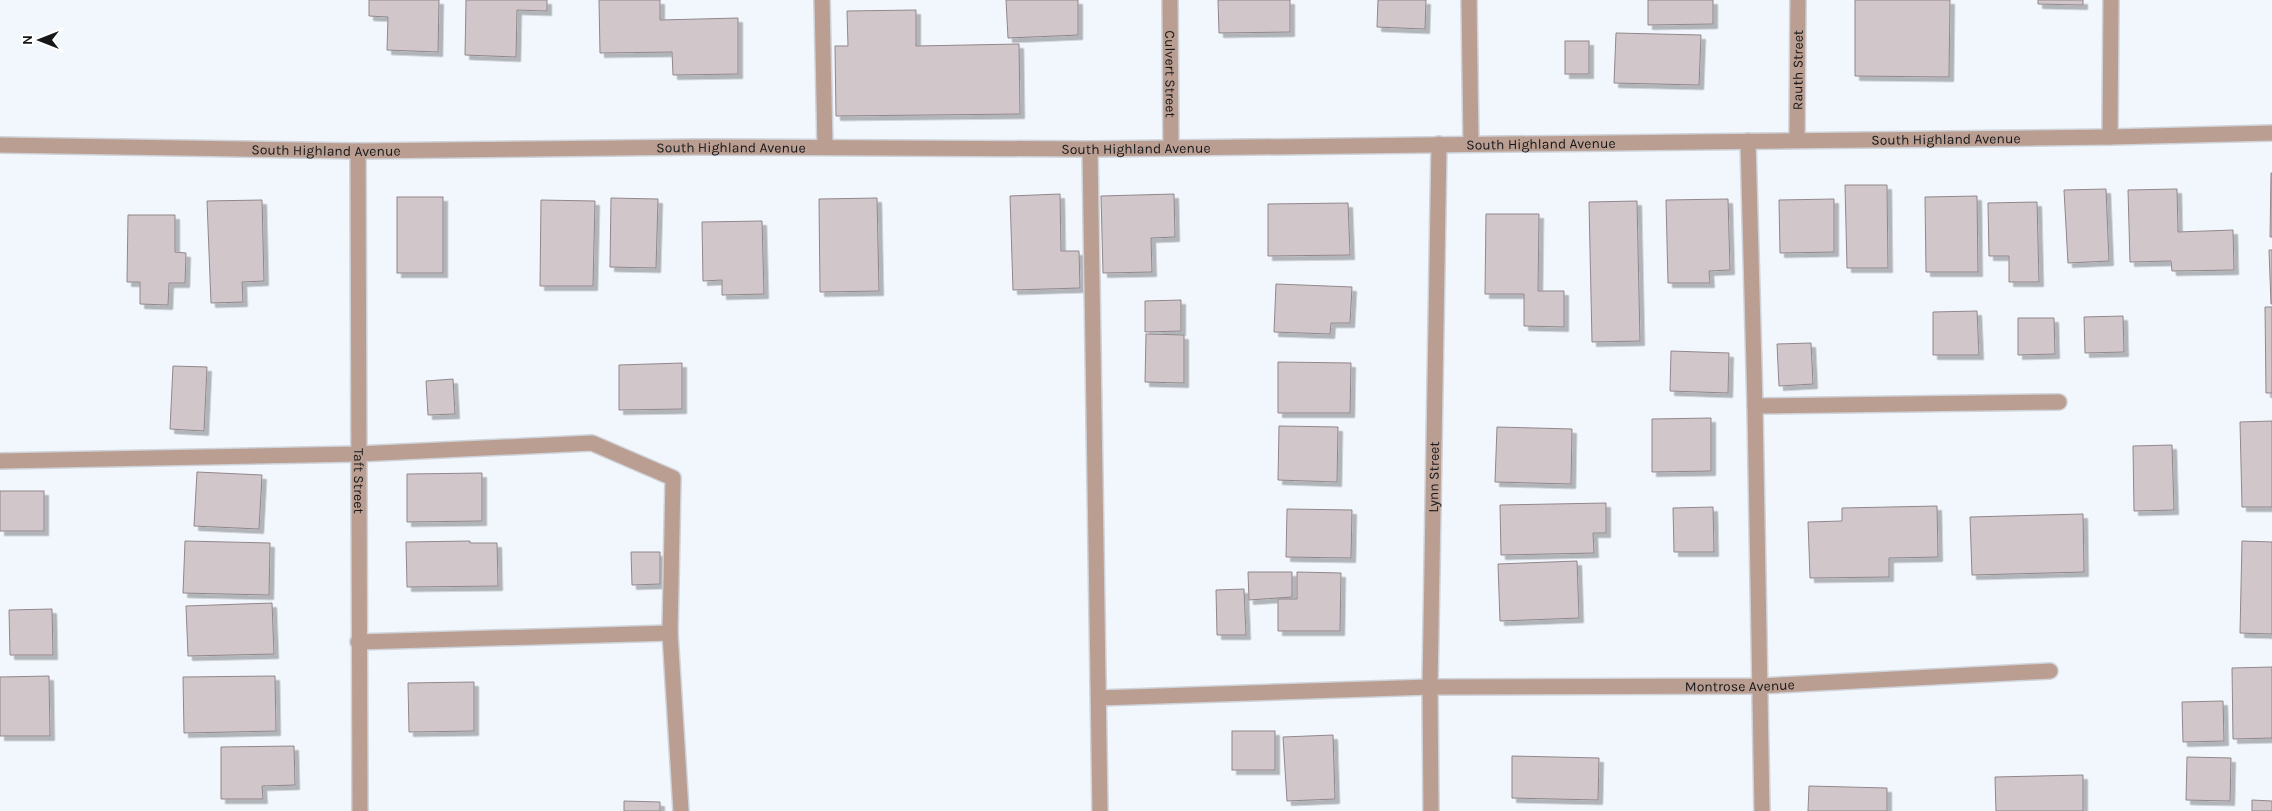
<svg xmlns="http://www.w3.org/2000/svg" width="2272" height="811" font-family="Karla,sans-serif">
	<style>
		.building { fill: #d1c7cb; stroke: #91878b; filter: url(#shadow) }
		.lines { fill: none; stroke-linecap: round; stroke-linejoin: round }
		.minor-casing { stroke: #cfd3d9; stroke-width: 18 }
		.minor { stroke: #ba9e91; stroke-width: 15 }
		.labels { text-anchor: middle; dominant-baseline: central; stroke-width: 4.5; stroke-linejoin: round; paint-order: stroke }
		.street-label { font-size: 14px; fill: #16171a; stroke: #fff }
	</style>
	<defs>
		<filter id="shadow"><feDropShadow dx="4.5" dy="4.5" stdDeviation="0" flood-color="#0004"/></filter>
	</defs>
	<rect width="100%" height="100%" fill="#f2f7fd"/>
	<g class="building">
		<polygon points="369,0 439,0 438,52 387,50 388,17 369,16"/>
		<polygon points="466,0 547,0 547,11 517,10 516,57 465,55"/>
		<polygon points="599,0 660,0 660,20 738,18 738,74 673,75 672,52 600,53"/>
		<polygon points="1006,0 1078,0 1078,35 1008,38"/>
		<polygon points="1218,0 1290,0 1290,32 1219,33"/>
		<polygon points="1378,0 1426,0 1425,29 1377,27"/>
		<polygon points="1648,0 1713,0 1713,24 1648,25"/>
		<polygon points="1855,0 1950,0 1949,77 1855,76"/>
		<polygon points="2038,0 2083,0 2083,5 2038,4"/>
		<polygon points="916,10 916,46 1019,44 1020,114 836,116 835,46 848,46 847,11"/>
		<polygon points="1616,33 1701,35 1699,85 1614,83"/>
		<rect x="1565" y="41" width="24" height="33"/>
		<polygon points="2271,173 2272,173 2272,237 2270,237"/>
		<polygon points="1845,185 1887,185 1888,268 1847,268"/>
		<polygon points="2106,189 2109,261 2068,263 2064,190"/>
		<polygon points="2177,189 2178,232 2233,230 2234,270 2172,271 2171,261 2130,262 2128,190"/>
		<polygon points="1060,194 1061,251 1079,251 1080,288 1013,290 1010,196"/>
		<polygon points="1174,194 1175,237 1151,238 1152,272 1103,273 1101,196"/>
		<polygon points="1977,196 1978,272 1926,272 1925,197"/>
		<rect x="397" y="197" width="46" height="76"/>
		<polygon points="611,198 658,199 656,268 610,267"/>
		<polygon points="877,198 879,291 820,292 819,199"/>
		<polygon points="1728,199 1730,270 1709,271 1710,283 1668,283 1666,200"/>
		<polygon points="1834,199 1834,252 1780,253 1779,200"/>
		<polygon points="262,200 264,281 242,282 243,302 211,303 207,201"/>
		<polygon points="541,200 595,201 593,286 540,286"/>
		<polygon points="1637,201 1640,341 1592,342 1589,202"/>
		<polygon points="2037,202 2039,282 2009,282 2009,256 1989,256 1988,203"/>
		<polygon points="1348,203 1350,255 1268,256 1268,204"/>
		<polygon points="1486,214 1539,214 1538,291 1564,291 1564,327 1524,326 1524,294 1485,294"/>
		<polygon points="128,215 175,215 175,252 186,253 185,283 169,283 168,305 140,304 140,282 127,282"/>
		<polygon points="762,221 764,294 722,295 722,280 703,281 702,222"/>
		<polygon points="2269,250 2272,250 2272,304 2271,304"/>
		<polygon points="1276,284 1352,287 1350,323 1331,323 1330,334 1274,332"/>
		<polygon points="1181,300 1181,331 1145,332 1145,301"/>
		<polygon points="2265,307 2272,307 2272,393 2266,393"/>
		<polygon points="1977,311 1979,355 1933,355 1933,312"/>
		<polygon points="2123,316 2124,352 2085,353 2084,317"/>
		<polygon points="2018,318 2054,318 2055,354 2018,355"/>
		<polygon points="1146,334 1184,335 1184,383 1145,382"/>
		<polygon points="1811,343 1813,384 1779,386 1777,344"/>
		<polygon points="1671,351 1729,353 1728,393 1670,391"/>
		<polygon points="1278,362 1351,363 1350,413 1278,413"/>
		<polygon points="682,363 682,409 619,410 619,365"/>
		<polygon points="173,366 207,367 204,431 170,429"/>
		<polygon points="453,379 455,414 428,415 426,381"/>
		<polygon points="1711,418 1711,471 1652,472 1652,419"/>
		<polygon points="2272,421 2272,507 2242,507 2240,422"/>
		<polygon points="1279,426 1338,427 1337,482 1278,480"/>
		<polygon points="1497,427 1572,429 1571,484 1495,482"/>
		<polygon points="2172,445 2174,510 2134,511 2133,446"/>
		<polygon points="197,472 262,475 259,529 194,526"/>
		<polygon points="482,473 482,521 407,522 407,474"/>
		<rect x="0" y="491" width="44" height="40"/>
		<polygon points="1606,503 1606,533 1593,533 1594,553 1501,555 1500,505"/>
		<polygon points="1937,506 1938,557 1889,558 1889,577 1810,578 1808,522 1842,521 1842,508"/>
		<polygon points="1713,507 1714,552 1674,552 1673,508"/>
		<polygon points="1287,509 1352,510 1351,558 1286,557"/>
		<polygon points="2083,514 2084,572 1972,575 1970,517"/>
		<polygon points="185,541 270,543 269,595 183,593"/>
		<polygon points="470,541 470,543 497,543 498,586 407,587 406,542"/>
		<polygon points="2242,541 2272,542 2272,634 2240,633"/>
		<polygon points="631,552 660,552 660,584 632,585"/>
		<polygon points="1577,561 1579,618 1500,621 1498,564"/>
		<polygon points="1248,572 1292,572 1292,597 1249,600"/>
		<polygon points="1297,572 1341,573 1340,631 1278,631 1278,599 1297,599"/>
		<polygon points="1244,589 1246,635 1217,635 1216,590"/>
		<polygon points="272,603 274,654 188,656 186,606"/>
		<polygon points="52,609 53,655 10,655 9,610"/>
		<polygon points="2272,667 2272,738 2233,739 2232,668"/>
		<polygon points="49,676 50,736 0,736 0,677"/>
		<polygon points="275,676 276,731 184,733 183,677"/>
		<polygon points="474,682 474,731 409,732 408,683"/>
		<polygon points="2223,701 2224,741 2183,742 2182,702"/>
		<rect x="1232" y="731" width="43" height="39"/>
		<polygon points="1333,735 1335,799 1287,801 1283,737"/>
		<polygon points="294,746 295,785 262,786 263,799 221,799 221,747"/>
		<polygon points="1512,756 1599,758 1598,800 1512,798"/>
		<polygon points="2187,757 2231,758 2230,801 2186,800"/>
		<polygon points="2083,775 2083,811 1996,811 1995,777"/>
		<polygon points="1809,786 1887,788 1887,811 1808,811"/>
		<polygon points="2252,800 2272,801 2272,811 2252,811"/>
		<polygon points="624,801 660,802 660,811 624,811"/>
	</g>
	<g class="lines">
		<defs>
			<g id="minor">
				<polyline points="822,0 825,147"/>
				<path id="s1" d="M1170,0L1171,147"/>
				<polyline points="1469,0 1471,143"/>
				<polyline points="2110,137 2111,0"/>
				<path id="s2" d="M1797,140L1798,0"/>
				<polyline points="1748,141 1755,406"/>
				<path id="s3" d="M0,145L358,151L697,147L1090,149L2110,137L2272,133"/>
				<polyline points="1090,149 1100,811"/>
				<path id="s4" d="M358,151L360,811"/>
				<polyline points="0,461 358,454 592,443 673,478 670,633 681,811"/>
				<polyline points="358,642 670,633"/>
				<path id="s5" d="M1099,698L1430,687L1760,686L2050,671"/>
				<path id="s6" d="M1431,811L1430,687L1439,144"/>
				<polyline points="1762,811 1755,406 2059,402"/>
			</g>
		</defs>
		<use href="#minor" class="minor-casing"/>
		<use href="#minor" class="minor"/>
	</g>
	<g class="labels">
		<g class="street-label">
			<text stroke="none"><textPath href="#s2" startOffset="70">Rauth Street</textPath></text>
			<text stroke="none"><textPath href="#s1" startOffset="74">Culvert Street</textPath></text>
			<text stroke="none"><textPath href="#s3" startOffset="1946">South Highland Avenue</textPath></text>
			<text stroke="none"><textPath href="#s3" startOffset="1541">South Highland Avenue</textPath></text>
			<text stroke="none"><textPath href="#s3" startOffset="731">South Highland Avenue</textPath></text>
			<text stroke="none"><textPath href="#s3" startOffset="1136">South Highland Avenue</textPath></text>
			<text stroke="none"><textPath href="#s3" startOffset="326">South Highland Avenue</textPath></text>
			<text stroke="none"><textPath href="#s6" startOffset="334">Lynn Street</textPath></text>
			<text stroke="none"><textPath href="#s4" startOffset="330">Taft Street</textPath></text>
			<text stroke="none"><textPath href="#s5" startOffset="641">Montrose Avenue</textPath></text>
		</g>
	</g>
	<g transform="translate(40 40) rotate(270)" stroke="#ffffff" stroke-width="4" paint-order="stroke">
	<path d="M0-4L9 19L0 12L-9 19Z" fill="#16171a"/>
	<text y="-8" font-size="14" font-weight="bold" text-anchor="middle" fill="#16171a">N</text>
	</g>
</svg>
